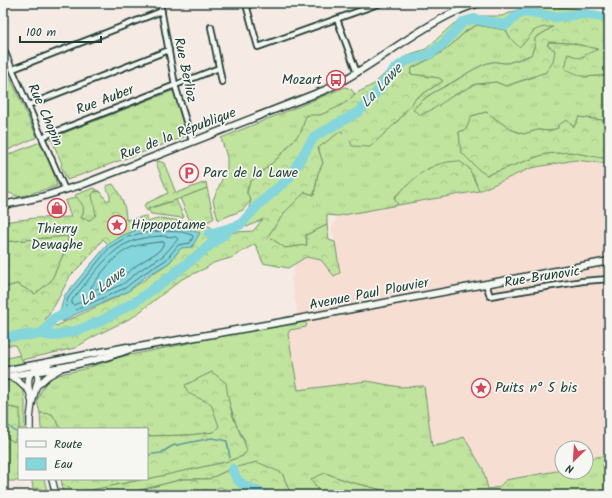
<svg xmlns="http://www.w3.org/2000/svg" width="612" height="498" font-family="Kalam,sans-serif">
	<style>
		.built { fill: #f6ded3 }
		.grass { fill: url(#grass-tufts); stroke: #709069 }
		.forest { fill: url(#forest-crowns); stroke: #709069; fill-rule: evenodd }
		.water { fill: #84d5dc; stroke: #5c9899 }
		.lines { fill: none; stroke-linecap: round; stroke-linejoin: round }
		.shore { stroke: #477a77; stroke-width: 1 }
		.stream { stroke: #5c9899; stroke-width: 1.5 }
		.river { stroke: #84d5dc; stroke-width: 10 }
		.minor-casing { stroke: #1f3d34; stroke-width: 8 }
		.tertiary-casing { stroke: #1f3d34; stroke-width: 8 }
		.secondary-casing { stroke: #1f3d34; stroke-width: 9 }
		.minor { stroke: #f6f6f2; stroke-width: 4.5 }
		.tertiary { stroke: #f6f6f2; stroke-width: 5.5 }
		.secondary { stroke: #f6f6f2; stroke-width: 6 }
		.labels { text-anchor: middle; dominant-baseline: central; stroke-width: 3.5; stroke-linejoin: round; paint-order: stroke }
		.street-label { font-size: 14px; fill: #1f3d34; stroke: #f6f6f2 }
		.poi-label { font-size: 14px; fill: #1f3d34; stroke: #f6f6f2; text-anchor: start }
		.water-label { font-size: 15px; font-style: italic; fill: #335b56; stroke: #f6f6f2 }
	</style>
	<defs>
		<pattern id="grass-tufts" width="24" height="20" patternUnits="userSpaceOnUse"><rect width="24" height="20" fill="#c0e49e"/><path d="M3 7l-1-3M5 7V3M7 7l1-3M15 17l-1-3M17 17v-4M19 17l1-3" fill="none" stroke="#a5c489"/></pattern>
		<pattern id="forest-crowns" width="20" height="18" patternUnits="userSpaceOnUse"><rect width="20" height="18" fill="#c0e49e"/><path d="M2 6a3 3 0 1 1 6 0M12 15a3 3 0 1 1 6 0" fill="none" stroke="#a5c489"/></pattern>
	</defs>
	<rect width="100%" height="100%" fill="#f6ebe4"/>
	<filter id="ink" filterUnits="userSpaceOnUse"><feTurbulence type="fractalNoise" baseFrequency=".025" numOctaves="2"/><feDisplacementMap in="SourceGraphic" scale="8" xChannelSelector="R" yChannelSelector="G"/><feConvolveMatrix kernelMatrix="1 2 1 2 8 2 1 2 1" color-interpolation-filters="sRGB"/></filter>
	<g filter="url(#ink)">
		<polygon class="built" points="575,160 609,164 609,455 586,459 586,448 562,448 562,470 506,480 499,488 488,489 483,469 464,437 445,444 432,446 424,386 400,387 367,381 298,390 288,334 290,330 305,327 306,318 299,319 291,279 296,263 306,257 321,260 334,276 339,276 340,273 335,242 331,229 338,216 478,192 531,168"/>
		<g class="grass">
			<path d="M477,25L506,30L511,39L524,43C534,28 536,27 554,26L535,38V45L531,55C523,58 516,60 508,63C503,64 497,61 492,62C479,65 468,73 456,80C442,89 423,95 414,110L421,115L454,95L476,84L496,82L506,86L534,77L549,42L572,43L599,49L579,58L584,77L609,75V121L579,117L574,127L559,125L558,128L549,131L538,130L523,134L510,129L486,112L472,116L466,129L459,132L461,151C470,160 477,170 487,175L545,154L570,152L609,159V164L575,160L531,168L479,191L473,175L429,168L394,197L398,205L338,216L327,215V225L306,235L307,245L285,248L268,236L285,212L305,192L314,195L318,173L323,163L318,148L341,130L350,140L397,122L416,98L443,81L439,78L410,74L412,68C425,61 439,56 450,46C459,38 466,30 477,25Z"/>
			<polygon points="3,62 37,137 8,150 3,139"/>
			<path d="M345,87L351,89L355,94C346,105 325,118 310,115L305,120L301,132L278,158L252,180L247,189V193L251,200L243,210L218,220L213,200L227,168V157L221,138L302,105Z"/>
			<polygon points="172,91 174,93 186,132 184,137 67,180 61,166 62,164 51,138"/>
			<polygon points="40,142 54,174 57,186 19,197 7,192 3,193 3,157"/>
			<path d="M94,188L101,192L95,191L96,215L90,220L81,218C87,205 80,205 75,195Z"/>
			<path d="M207,188L214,218C206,225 198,222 189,219L180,198Z"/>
			<polygon points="176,200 184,217 183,218 151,214 148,209"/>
			<polygon points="68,236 68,244 51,281 35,294 17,284 3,288 3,242"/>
			<polygon points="305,322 307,325 306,327 290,330 288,334 298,390 367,381 400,387 424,386 432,446 445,444 464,437 483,469 488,489 499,487 506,480 562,470 562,472 586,472 586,459 609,455 609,495 402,495 350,482 325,473 319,493 322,495 291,495 282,473 233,468 209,479 183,479 122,495 63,495 62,484 71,489 82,492 225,462 243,456 245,442 236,424 230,405 212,372 185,386 202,399 211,403 220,426 214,432 190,435 147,436 147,429 61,429 52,414 40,413 37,401 40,393 45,384 53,377 65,373 81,370 120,357 190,343 200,339"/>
			<polygon points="20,355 25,365 3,369 3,359"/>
			<path d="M3,380C33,378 23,411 25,429H19V479H44L48,495H44L40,488L33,489L32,481H3V435L14,442L20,409L3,406Z"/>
		</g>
		<g class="forest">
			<path d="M528,6C555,6 582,8 609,15V75L584,77L565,69L568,54L579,58L598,49L572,43L549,42L547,45L555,50L553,62L546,72L506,86L496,82L476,84L454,95L433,109L421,115L413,110C425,95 441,89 457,80C468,73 479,65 492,62C497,61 503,64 508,63C516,60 523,59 531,55L535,45V38L553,27C529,26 534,36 519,47L511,39L506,30L477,25L467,30L449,47L433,57L412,68L410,74L439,78L443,81L416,98L397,122L370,147L352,146L350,140L341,131L318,148L323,163L318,173L314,195L305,192L285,212L268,236L285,248L307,245L306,235L327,225L329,240L335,242L340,273L334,276L321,260L306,257L288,268L263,263L255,244L231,258L213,263L206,268L182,279L133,317L93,337L75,348L22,360L15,345H3V288L17,284L35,294L51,281L68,244V236L3,242V222L35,218L71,217L65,201L76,197C83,204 86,208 81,218L90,220L96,215L92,195L95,191L101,192L106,200H110V196L106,186L113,184C121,195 126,206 126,220L146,216L148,222L160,218L181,221L199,226H209L219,233L253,231L263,219L247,227L241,219L247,215L251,200L247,193L250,182L278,158L301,132L306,116L310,115H320L338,107L348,101L355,94L374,84L397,62L408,55L426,49L452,25L469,16H502ZM137,230L181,248L170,262L127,292L56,326L45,319L48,316L56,303L70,276L87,259L103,239L108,244L124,235Z"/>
			<path d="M486,112L510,129L523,134L538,130L549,131L558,128V125L567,120L574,127L579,117L609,121V159L570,152L545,154L487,175C477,170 470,160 461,152L459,132L466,129L472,116Z"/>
			<polygon points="158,161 164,163 176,193 206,182 207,188 176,200 148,208 149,210 147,211 144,206 145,204 168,193 156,163"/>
			<path d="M459,161L469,168L479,191L398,205L394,198C416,177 428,162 459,161Z"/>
			<path d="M212,372L226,383C228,397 230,411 236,424C239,433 245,441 247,451L243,456L225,462L147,479V436L190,435L214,432L219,426L211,404L188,393L185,385Z"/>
			<polygon points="3,406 20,409 20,425 14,442 3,435"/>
			<polygon points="40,413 52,414 61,429 41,429"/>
			<polygon points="257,462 282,473 291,495 234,495 231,492 220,487 212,491 212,495 122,495 183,479 209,479 233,468"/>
			<polygon points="325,473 350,482 402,495 322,495 311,479"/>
			<polygon points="61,479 145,479 82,492 71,489 62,484"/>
		</g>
		<polygon class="water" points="160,227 183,228 200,233 192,247 181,248 169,263 145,277 127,292 76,314 62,322 59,316 64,296 108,244 124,235 137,230"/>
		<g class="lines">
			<g class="shore">
				<polygon points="161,231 182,232 192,235 193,237 190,243 178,245 166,260 143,274 125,288 67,314 64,314 68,298 110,247 125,238 138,234"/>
				<path d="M161,236L176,237L178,239L163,256L140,270L123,284L74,305L72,304V300C87,283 108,251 128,243C138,238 150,237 161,236Z"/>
				<path d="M161,242H164V244L159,251L137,265L120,279L94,290L91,289V287C102,273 113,256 130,248C139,244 151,243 161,242Z"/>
			</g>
			<g class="stream">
				<polyline points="3,422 19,434"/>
				<polyline points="147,455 161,453 172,446 212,438 227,441 230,458"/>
			</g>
			<g class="river">
				<polyline points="209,234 240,225 258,205 289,178 314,137 358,112 371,99 395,69 406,61 430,54 443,44 463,22 474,19 506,25 519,14 525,12 554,17 585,14 609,18"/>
				<polyline points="40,334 54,336 79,330 101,321 138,300 170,277 228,231"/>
				<polyline points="3,337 40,334 46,329 53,319 71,310"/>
				<path d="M233,469C236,487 253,488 266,495"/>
			</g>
			<defs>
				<g id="minor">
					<polyline points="160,3 175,85 192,141"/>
					<polyline points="250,3 247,8 258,47 381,3"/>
					<polyline points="337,19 357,73"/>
					<polyline points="211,27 222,82"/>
					<polyline points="3,48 65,190"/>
					<polyline points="13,69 162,11"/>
					<polyline points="28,105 169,50"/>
					<polyline points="42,137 219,68"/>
					<polyline points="486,284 490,296 583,281 609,279"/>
				</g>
				<g id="tertiary">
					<polyline points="8,376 18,381 28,390"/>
					<polyline points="38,385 48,376 60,369"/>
					<path d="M32,403C27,382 23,370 48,365"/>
					<polyline points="30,429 30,419 32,403 38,379 37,372 35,369"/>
					<polyline points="52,479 56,495"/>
				</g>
				<g id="secondary">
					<path d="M3,205L41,197L84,184L325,90C370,69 408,34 453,13C462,9 470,6 479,3"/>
					<polyline points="3,371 127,347"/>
					<path d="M3,377C46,370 92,364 133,348L282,322L609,261"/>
				</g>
			</defs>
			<use href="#minor" class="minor-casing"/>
			<use href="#tertiary" class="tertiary-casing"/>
			<use href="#secondary" class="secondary-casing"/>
			<use href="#minor" class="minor"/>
			<use href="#tertiary" class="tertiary"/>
			<use href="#secondary" class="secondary"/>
		</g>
	</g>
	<defs>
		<symbol id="bus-ring" viewBox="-11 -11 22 22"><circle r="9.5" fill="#f6f6f2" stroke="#d1495b" stroke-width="1.5"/><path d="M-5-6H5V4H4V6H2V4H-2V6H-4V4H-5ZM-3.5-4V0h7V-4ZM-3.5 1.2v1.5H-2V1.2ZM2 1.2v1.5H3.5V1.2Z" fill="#d1495b"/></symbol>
		<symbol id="parking-ring" viewBox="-11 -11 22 22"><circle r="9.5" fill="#f6f6f2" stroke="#d1495b" stroke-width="1.5"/><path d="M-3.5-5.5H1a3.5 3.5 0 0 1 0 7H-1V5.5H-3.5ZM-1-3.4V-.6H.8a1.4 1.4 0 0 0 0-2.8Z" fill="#d1495b"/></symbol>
		<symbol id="shop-ring" viewBox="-11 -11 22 22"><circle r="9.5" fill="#f6f6f2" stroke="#d1495b" stroke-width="1.5"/><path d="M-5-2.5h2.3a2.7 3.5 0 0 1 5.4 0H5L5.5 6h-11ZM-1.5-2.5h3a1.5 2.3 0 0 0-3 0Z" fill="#d1495b"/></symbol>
		<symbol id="sight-ring" viewBox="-11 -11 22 22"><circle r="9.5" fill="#f6f6f2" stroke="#d1495b" stroke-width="1.5"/><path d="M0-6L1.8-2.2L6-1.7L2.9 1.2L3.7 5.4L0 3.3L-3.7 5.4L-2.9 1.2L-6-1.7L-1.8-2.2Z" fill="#d1495b"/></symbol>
	</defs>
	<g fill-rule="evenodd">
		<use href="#bus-ring" x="325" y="69" width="22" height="22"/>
		<use href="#parking-ring" x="178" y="162" width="22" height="22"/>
		<use href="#shop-ring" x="46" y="197" width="22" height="22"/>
		<use href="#sight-ring" x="106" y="214" width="22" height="22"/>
		<use href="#sight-ring" x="470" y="377" width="22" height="22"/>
	</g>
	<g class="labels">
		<g class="street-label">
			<text transform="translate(185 70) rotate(78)">Rue Berlioz</text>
			<text transform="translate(105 100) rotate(-21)">Rue Auber</text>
			<text transform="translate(45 115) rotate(66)">Rue Chopin</text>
			<text transform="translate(178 134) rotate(-21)">Rue de la République</text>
			<text transform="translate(542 277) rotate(-9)">Rue Brunovic</text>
			<text transform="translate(369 294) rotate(-11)">Avenue Paul Plouvier</text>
		</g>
		<g class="poi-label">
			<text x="322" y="80" text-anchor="end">Mozart</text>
			<text x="203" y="173">Parc de la Lawe</text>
			<text x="131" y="225">Hippopotame</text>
			<text x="57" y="229" text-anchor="middle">Thierry<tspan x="57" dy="16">Dewaghe</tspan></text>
			<text x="495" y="388">Puits n° 5 bis</text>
		</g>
		<g class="water-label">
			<text transform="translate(382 86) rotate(-47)">La Lawe</text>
			<text transform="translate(103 287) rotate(-37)">La Lawe</text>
		</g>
	</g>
	<rect width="612" height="498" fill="none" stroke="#f6f6f2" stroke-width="16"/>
	<rect x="8" y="8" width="596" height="482" fill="none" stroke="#1f3d34" stroke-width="1.5" filter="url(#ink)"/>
	<rect x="18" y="428" width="130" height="52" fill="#f6f6f2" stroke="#a0aca6"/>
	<rect x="26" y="441" width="20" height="6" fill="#f6f6f2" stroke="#a0aca6"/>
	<text x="54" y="448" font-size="12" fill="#1f3d34">Route</text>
	<rect x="26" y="458" width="20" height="12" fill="#84d5dc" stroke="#a0aca6"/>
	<text x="54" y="468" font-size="12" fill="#1f3d34">Eau</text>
	<g transform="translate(574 460) rotate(205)"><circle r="19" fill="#f6f6f2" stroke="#a0aca6"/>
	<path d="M0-3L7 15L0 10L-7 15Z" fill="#d1495b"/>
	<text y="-6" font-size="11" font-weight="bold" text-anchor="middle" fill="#1f3d34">N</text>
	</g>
	<path d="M20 36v6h81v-6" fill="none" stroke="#1f3d34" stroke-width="2"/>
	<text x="26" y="36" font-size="12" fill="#1f3d34" stroke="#f6f6f2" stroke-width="3" paint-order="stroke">100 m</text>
</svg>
